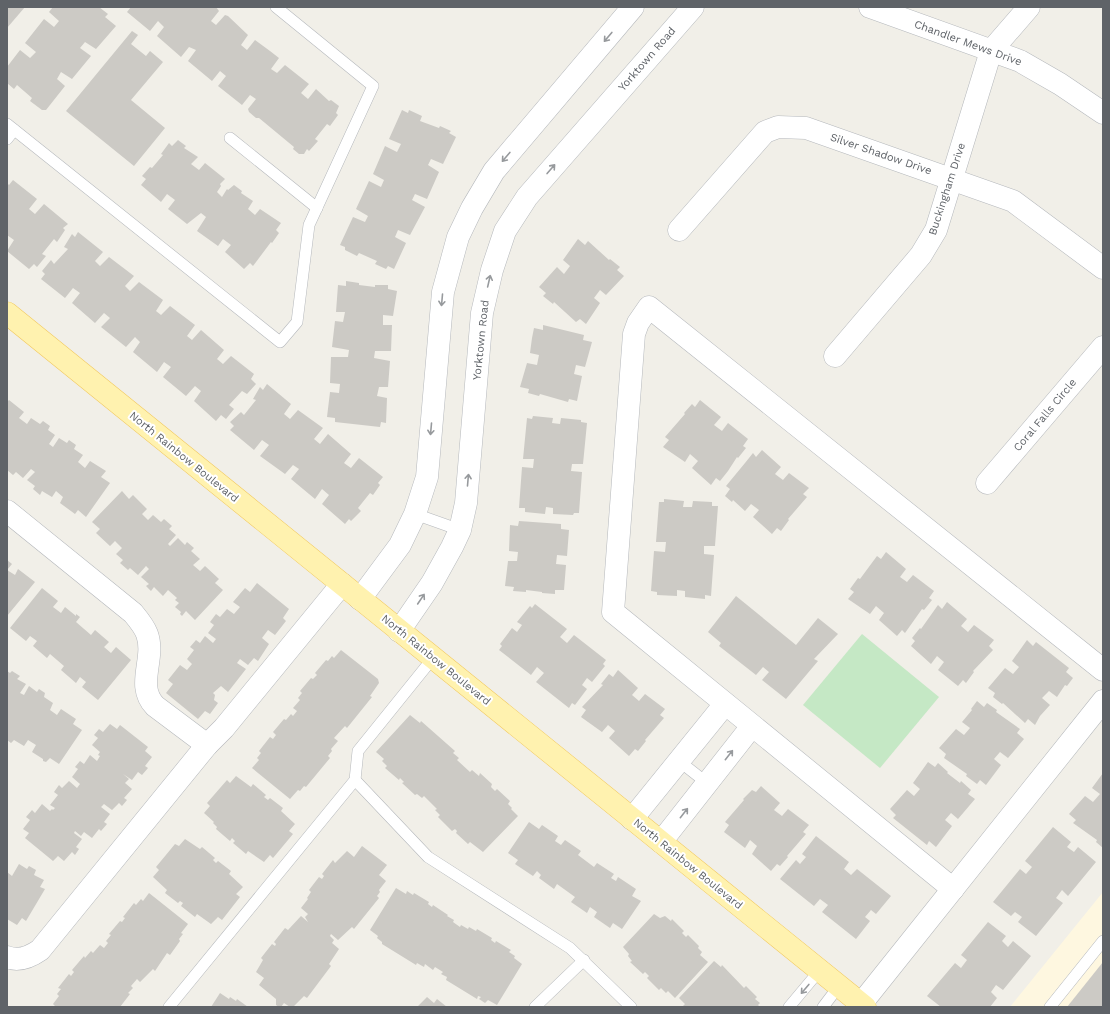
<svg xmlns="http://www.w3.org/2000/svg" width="1110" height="1014" font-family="'Work Sans',sans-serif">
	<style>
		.commercial { fill: #fef7e0 }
		.green { fill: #c5e8c5 }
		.building { fill: #cccac5 }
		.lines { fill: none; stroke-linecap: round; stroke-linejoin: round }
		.lane-casing { stroke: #b5b8bc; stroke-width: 12 }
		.street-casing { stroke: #b5b8bc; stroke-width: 23 }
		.primary-casing { stroke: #f2c960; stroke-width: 23 }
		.lane { stroke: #fff; stroke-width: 11 }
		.street { stroke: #fff; stroke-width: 22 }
		.primary { stroke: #fff2af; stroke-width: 22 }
		.oneway { stroke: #979a9d }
		.labels { text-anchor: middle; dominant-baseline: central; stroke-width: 4; stroke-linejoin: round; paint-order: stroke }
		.street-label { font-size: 11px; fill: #5f6368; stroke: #fff }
	</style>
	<rect width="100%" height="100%" fill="#f1efe8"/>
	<polygon class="commercial" points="1103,892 1103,1007 1010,1007"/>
	<polygon class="green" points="862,634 939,697 880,768 803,705"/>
	<g class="building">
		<polygon points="7,7 25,7 7,28"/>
		<polygon points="53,7 99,7 108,14 105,17 116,26 96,49 85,42 80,48 91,56 72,79 61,72 57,79 65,86 46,110 42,110 30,101 32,98 17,85 14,89 7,83 7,67 20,50 30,58 36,52 25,43 44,19 54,27 59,21 49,12"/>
		<polygon points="131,7 216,7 219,11 211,21 216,25 225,15 228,16 248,35 241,45 247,50 255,40 270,51 279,58 271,69 277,73 285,65 309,84 301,93 308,99 316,89 329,101 331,100 339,106 336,113 338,115 330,126 327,124 315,139 318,141 309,151 307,149 304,154 299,154 293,149 294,147 259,118 256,118 249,112 248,109 256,99 250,95 242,105 218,86 226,76 220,71 212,81 188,61 196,50 189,47 181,57 157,36 164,27 158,21 150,31 127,12"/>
		<polygon points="132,31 138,35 131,44 146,56 150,51 163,62 131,100 165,128 134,166 66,111"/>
		<polygon points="402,110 408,113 409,110 422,116 420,121 439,128 440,126 451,131 449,133 456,137 443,164 431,159 428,165 439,172 427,199 415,194 412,200 425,207 410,235 398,230 395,237 406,243 394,269 388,266 386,269 375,264 377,261 359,253 357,256 345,250 345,247 340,245 353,217 365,222 368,216 356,209 369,181 381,187 384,180 373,174 385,146 397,152 401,144 389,139"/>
		<polygon points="178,140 186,146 184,148 198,157 191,164 199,170 205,163 225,179 220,184 221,186 217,192 222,197 227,189 228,190 234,185 242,191 241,193 253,201 248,209 255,215 260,209 281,223 276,230 279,233 272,243 271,242 253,266 250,263 244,269 225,252 231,245 223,239 218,246 197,231 206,217 201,213 187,224 168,209 175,200 167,194 161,202 141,185 146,179 142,176 150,167 152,168 163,155 161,154 169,143 172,146"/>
		<polygon points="13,180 37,199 29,209 35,214 44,204 68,224 63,228 65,230 57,242 54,239 42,254 46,256 37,267 34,264 29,269 7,251 14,240 7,235 7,183 9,185"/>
		<polygon points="78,232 103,252 95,261 100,266 109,257 134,276 125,286 130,291 139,282 163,300 156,311 161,315 170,306 195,325 187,336 192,340 201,330 224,350 217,359 223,364 231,356 254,374 251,379 256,384 247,394 242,391 229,405 234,409 226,419 221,415 216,421 194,401 201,391 195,386 186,396 163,377 171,367 164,362 157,372 133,352 140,342 135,337 126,347 101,327 110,318 104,313 95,323 72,303 80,293 73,288 65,298 41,279 45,274 42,271 51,260 54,264 68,249 64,247 72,234 75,237"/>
		<polygon points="578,239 585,245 588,241 609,260 610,259 620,267 617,270 624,276 606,295 600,290 594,298 600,303 586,324 580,319 576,322 554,302 553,304 543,296 546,293 539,287 557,267 564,274 570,266 563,260"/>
		<polygon points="346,281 359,283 359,285 375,287 375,285 388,285 388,289 397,291 393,316 383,315 383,325 392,325 391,351 375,351 374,358 390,361 388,387 379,387 377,396 387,398 386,423 381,422 380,427 335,422 335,418 327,417 330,392 339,393 340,384 330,383 331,357 348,357 349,350 332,347 335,321 343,322 345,312 336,312 338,285 346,286"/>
		<polygon points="543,325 584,335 583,340 592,342 585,367 576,365 574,374 582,376 577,401 569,399 568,402 540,394 539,396 528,393 529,389 520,387 527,363 537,365 539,355 530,353 532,338 534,328 543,330"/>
		<polygon points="267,384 291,404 284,414 290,419 298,410 323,428 314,439 320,444 328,434 351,454 344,463 351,468 359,458 383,477 378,483 380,485 373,495 370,493 358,508 361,511 351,521 349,519 345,524 322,504 329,495 322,489 315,499 291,479 299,469 293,465 285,474 260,456 269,445 262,440 254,450 230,430 234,426 230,422 241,412 244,415 256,400 253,399 260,387 263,390"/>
		<polygon points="9,400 24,412 19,418 27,424 31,418 40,424 43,421 50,426 48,430 55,435 49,444 53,447 59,438 67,443 69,440 76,445 74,449 83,455 78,462 85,468 90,461 106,471 101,477 110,483 86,517 78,510 75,514 60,503 63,497 56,491 52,497 42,491 40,495 33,489 35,486 27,480 35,472 31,469 23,478 16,472 13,475 7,470 7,402"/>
		<polygon points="700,400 721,417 714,425 722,431 728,423 748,439 743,446 746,448 738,458 737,457 728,471 720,481 716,478 711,485 692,468 698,461 690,454 685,462 663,447 669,440 665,437 685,414 684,413 692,404 695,407"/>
		<polygon points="533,416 553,418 552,423 560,424 561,418 581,420 581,422 587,423 583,464 572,464 571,471 582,472 579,513 574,513 573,515 553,514 553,508 546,507 545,514 525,512 525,508 519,508 522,467 533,468 534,459 523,459 527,418 532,419"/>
		<polygon points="762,450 781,467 775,474 783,480 789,473 809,488 803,494 807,497 788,519 789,520 781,531 777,528 772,534 753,517 759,510 751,504 745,511 733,500 732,502 725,496 730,489 726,486 745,463 753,453 756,457"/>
		<polygon points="122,491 129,499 133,495 147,509 142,514 148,520 153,515 161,522 164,519 172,526 169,529 176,535 168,544 170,546 178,538 185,545 187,542 194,548 191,551 200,559 193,565 200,571 205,566 219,579 215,583 223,590 195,620 186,611 182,616 180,614 181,612 175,607 179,603 175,600 177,598 168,590 163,596 154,587 151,591 146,586 149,584 141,577 149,569 146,566 138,575 130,568 128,570 120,563 123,560 116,554 122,548 115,541 110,546 96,533 100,529 92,522"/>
		<polygon points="664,499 684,501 683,507 692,507 693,501 712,502 712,506 718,506 715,546 704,546 704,554 714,555 711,596 705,595 705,599 685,597 685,591 677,590 677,596 657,595 657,592 651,591 654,551 665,552 666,542 656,542 659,502 664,502"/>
		<polygon points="519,521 561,524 561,529 569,530 567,556 557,555 556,564 566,565 564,590 555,590 555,594 542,593 542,592 526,590 526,592 513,591 514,587 505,586 508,561 517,561 518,552 509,551 510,525 518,526"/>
		<polygon points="886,552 906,569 900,577 907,582 913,575 934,591 929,598 932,600 924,610 922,609 905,633 902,630 897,636 879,620 884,613 876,606 870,614 848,599 854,592 850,589 858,578 860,579 877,556 881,559"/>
		<polygon points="7,560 12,564 7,570 15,575 18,569 35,582 7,616"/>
		<polygon points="257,583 289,609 283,618 286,621 275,635 268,630 262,638 269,644 258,661 254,658 248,665 240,659 237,663 246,669 228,692 221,686 213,693 215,695 214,700 218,703 210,714 205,711 198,719 166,693 173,684 168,680 180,665 187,670 192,664 187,659 194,650 190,647 196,640 200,643 205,636 213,643 216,639 208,633 214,625 210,622 216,614 220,617 227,609 234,614 240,607 233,602 245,588 250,592"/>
		<polygon points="42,588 58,601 53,607 61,613 65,607 76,616 76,614 80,617 76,622 91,635 95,630 109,642 104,647 111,653 116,647 131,660 98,700 82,687 86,682 80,677 76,683 61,670 64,666 50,654 47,658 33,646 37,641 30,636 26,641 10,628"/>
		<polygon points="736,596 796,645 818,618 838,634 814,659 818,661 786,699 762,680 769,672 763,667 756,675 719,646 721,643 708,632"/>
		<polygon points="947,602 967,619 961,626 968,632 974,625 994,640 989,646 993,650 973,671 974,672 966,683 963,680 958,686 938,670 944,662 937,656 931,664 911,646 915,641 912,638 920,628 921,629 938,605 942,609"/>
		<polygon points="535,604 567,629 560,637 567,643 574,635 606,660 603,664 605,666 592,682 587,678 582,685 587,689 575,705 572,703 569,708 536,682 544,673 537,667 531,675 499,650 502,646 500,644 512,628 517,632 522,625 517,622 530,606 532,608"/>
		<polygon points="1027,640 1033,646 1036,642 1069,668 1066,672 1073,678 1067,686 1065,685 1057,697 1049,691 1042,698 1050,705 1040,716 1035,725 1028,719 1025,723 1003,703 1002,704 993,697 995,693 988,688 1005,668 1013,674 1019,667 1012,661"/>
		<polygon points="341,650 378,679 379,683 370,696 372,697 347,728 345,726 334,738 338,741 331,749 332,751 328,756 330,758 306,787 304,786 300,791 298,790 290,799 252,768 259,760 257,758 261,753 259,751 270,737 273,739 276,735 273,732 284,719 286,720 291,714 293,716 297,711 293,708 300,700 298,698 302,693 300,691 311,678 313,679 317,675 315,673 326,660 328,661 332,656 334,658"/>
		<polygon points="618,670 638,688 632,695 639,701 645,694 665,709 660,715 664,718 645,740 646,741 638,751 635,749 629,756 609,738 615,731 608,725 602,732 581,717 586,710 582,707 603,685 601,684 609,674 613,677"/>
		<polygon points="7,671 10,673 12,671 20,676 17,679 26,684 20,693 24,695 29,686 37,692 39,689 45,693 44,697 53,703 50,710 57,715 61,709 76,719 73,724 82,730 59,764 50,758 46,762 43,761 43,759 32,752 36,745 28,740 24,746 14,740 11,743 7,740"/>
		<polygon points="977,701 984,707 987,703 997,710 996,712 1020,729 1017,733 1024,739 1008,758 1000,752 994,759 1001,765 986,785 980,780 977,784 966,776 967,774 944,758 946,754 939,748 956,729 964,735 970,728 962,722 972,710 971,709"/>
		<polygon points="410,715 420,723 421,721 455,751 453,753 459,758 457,760 470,772 472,770 479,776 480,773 492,784 491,787 495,791 497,789 510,801 508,804 512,808 511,809 518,816 483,852 470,842 468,844 456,833 457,831 455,829 452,831 438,817 440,815 435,810 437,809 424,796 422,798 417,794 415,795 402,783 404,782 400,778 399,780 385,768 387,766 382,761 384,759 376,752"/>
		<polygon points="110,724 117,729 120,725 148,747 145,751 152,757 145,766 148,768 142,775 138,772 132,780 123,774 129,779 125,783 132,789 124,798 127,800 122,806 119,803 112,810 104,804 101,807 110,814 104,822 107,824 101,831 99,829 92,838 84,832 81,836 75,831 74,833 82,839 76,847 79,849 75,855 72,852 64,861 58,856 53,861 25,838 29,833 23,829 30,820 26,817 32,810 35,813 42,804 50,811 52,809 53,810 55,808 50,805 58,795 54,792 59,785 62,788 69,781 77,788 80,784 72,777 78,769 75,767 80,761 84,764 90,755 97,761 100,756 98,755 100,752 92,745 98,738 94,735 99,729 103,732"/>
		<polygon points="928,762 935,767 938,763 948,772 947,773 960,783 961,781 971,790 968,794 975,799 958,819 951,813 945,820 952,826 936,847 929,841 927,845 893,818 896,815 890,809 907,790 914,796 920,789 913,783"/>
		<polygon points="1103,773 1103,848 1096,842 1097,840 1073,823 1076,820 1069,814 1085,796 1093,802 1100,794 1092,788"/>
		<polygon points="236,776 251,787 253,784 266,795 264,797 268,800 270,798 283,808 281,811 295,824 289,831 293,834 273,858 270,855 264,862 248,851 246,854 233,843 235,841 232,838 230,841 216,829 217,827 213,823 214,822 204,813 210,806 207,803 227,780 230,783"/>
		<polygon points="761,786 780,803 774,810 782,816 788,809 809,825 803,832 806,834 787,856 788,857 780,866 777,864 771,871 752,854 757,846 750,840 745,848 724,832 729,825 725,822 744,800 743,799 752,790 756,792"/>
		<polygon points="529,822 539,829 542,825 558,836 555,841 561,845 565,840 581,851 578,855 594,867 597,863 614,874 611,878 616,881 618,877 636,889 632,896 641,901 622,929 613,923 610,928 594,917 597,912 590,907 587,913 571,902 575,897 557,884 554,889 539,878 541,875 537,871 533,876 515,864 518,860 508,853"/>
		<polygon points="1053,827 1071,842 1067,847 1074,852 1078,847 1096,862 1068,896 1062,890 1056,898 1063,903 1036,936 1018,922 1022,917 1015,912 1011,916 993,902 1020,869 1026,874 1032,867 1025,861"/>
		<polygon points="816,836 849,862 844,869 851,875 857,869 891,896 876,914 871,910 865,917 870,921 856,939 822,912 828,905 820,899 814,906 780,879 796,860 800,864 806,857 802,854"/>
		<polygon points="185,839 200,849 202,847 215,858 213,860 216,863 218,861 231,871 229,874 243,887 236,894 240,897 222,920 218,917 211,924 197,914 195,917 181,906 183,903 180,901 178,903 165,893 167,890 153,877 159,870 156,867 175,844 179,846"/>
		<polygon points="362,846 387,865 379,875 386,881 379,890 380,892 377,896 379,898 354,929 352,927 338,940 331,934 330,936 334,940 332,943 339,949 329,964 331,966 307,998 304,996 293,1007 290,1007 284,1003 281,1007 279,1007 276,1005 276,999 259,985 264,978 256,972 263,960 261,958 272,944 275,946 276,944 274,942 285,928 288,930 301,916 308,922 305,917 308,914 301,908 308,899 307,898 311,892 309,890 319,877 322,879 324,876 322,874 333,860 335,863 347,851 354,857"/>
		<polygon points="19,864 27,869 29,866 36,870 34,875 44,880 40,887 45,889 26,921 22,918 17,925 7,919 7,872 12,876"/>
		<polygon points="396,888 406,894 407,891 413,895 414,893 429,902 428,904 432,907 433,905 448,915 447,916 454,920 453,922 460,927 461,925 468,929 469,927 476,931 477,929 492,938 491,940 495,943 496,941 511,950 509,952 515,956 514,958 522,964 497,1005 488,1000 485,1003 479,999 481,997 478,996 477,999 446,980 447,977 441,974 443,972 435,967 433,970 425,964 424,967 417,963 416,965 382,944 382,942 377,938 378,936 370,930"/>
		<polygon points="149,893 188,924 181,933 183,934 179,939 180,941 170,955 167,953 155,971 153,969 140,982 137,979 131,986 133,988 128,993 130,994 120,1007 56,1007 53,1004 59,996 57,994 61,989 58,988 69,974 71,976 74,972 72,970 84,956 85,958 91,951 93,953 100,945 104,948 108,943 106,941 111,935 109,934 120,921 122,922 125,918 123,917 134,903 136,905 141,899 143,901"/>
		<polygon points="654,914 660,918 665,916 671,921 672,919 684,931 682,933 686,937 688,935 699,946 698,948 702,952 700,955 708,962 675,998 668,991 666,993 661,988 659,990 647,978 649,976 645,972 643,974 630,962 632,961 628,956 629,954 623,947"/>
		<polygon points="988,922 1006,936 1002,941 1008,947 1013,941 1031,956 1003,990 996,985 991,992 997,998 990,1007 941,1007 927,996 955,963 961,968 967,960 961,955"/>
		<polygon points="714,961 721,967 722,965 744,988 746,986 757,997 755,999 760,1003 758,1005 760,1007 683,1006 685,1004 679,998"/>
		<polygon points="1103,962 1103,1007 1067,1007"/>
		<polygon points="220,993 229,999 230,997 236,1001 237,999 248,1007 211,1007"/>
		<polygon points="427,997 434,1003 437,999 447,1007 417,1007"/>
	</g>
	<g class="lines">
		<defs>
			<g id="lane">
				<polyline points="7,124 280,342 297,322 309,225 373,86 276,7"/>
				<polyline points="230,138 317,208"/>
				<polyline points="7,139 14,130"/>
				<polyline points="415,514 460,530"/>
				<polyline points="679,761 707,783"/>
				<polyline points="355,780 428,857 570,948 631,1007"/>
				<polyline points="169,1007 355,780 358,751 433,658"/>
				<polyline points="535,1007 584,960"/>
				<polyline points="789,1007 820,970"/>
				<polyline points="823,1007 839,986"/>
				<polyline points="1050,1007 1103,941"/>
			</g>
			<g id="street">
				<polyline points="870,7 1020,61 1060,84 1103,113"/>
				<polyline points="679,230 765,132 778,127 806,128 1013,201 1103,268"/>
				<polyline points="835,356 921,255 936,230 991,51 1029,7"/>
				<polyline points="987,483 1103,347"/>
				<path d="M7,511L133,613C138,619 144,626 147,634C156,659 135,685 155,706L207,745"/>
				<polyline points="360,599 400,545 415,514 427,477 443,292 458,237 472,208 494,171 633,7"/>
				<polyline points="399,631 432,583 452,547 460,530 466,503 482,313 492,270 505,231 527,197 693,7"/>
				<polyline points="632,819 725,704"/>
				<polyline points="661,842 752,726"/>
				<polyline points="953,889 613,612 634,334 638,323 649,307 1103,670"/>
				<path d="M7,957C19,962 30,957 40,950L207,745L224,728L342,584"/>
				<polyline points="861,1004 1103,701"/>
			</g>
			<polyline id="primary" points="7,313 865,1007"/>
		</defs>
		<use href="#lane" class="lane-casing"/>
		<use href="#street" class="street-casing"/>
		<use href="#primary" class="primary-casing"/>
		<use href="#lane" class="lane"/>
		<use href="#street" class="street"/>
		<use href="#primary" class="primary"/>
	</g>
	<defs><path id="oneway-shaft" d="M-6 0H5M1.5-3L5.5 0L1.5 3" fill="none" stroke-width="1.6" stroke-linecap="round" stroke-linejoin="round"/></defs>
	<g class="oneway">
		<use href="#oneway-shaft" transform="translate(608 37) rotate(130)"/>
		<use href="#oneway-shaft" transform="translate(506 157) rotate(130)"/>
		<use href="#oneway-shaft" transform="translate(551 169) rotate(-49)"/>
		<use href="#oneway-shaft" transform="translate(489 281) rotate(-77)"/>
		<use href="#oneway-shaft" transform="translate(442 300) rotate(95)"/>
		<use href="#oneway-shaft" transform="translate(431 429) rotate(95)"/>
		<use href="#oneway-shaft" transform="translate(468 480) rotate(-85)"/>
		<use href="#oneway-shaft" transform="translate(421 599) rotate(-56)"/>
		<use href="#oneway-shaft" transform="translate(729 755) rotate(-52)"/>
		<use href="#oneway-shaft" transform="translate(684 813) rotate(-52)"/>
		<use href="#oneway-shaft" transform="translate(805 989) rotate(130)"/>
	</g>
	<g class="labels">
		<g class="street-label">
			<text transform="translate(968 43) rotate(20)">Chandler Mews Drive</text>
			<text transform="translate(647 59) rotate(-49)">Yorktown Road</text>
			<text transform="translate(881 154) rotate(19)">Silver Shadow Drive</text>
			<text transform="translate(947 189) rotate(-72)">Buckingham Drive</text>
			<text transform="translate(481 340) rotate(-84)">Yorktown Road</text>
			<text transform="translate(1045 415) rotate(-50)">Coral Falls Circle</text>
			<text transform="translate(184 457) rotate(39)">North Rainbow Boulevard</text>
			<text transform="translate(436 660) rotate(39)">North Rainbow Boulevard</text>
			<text transform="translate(688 864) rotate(39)">North Rainbow Boulevard</text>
		</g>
	</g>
	<rect width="1110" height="1014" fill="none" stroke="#5f6368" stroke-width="16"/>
</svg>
